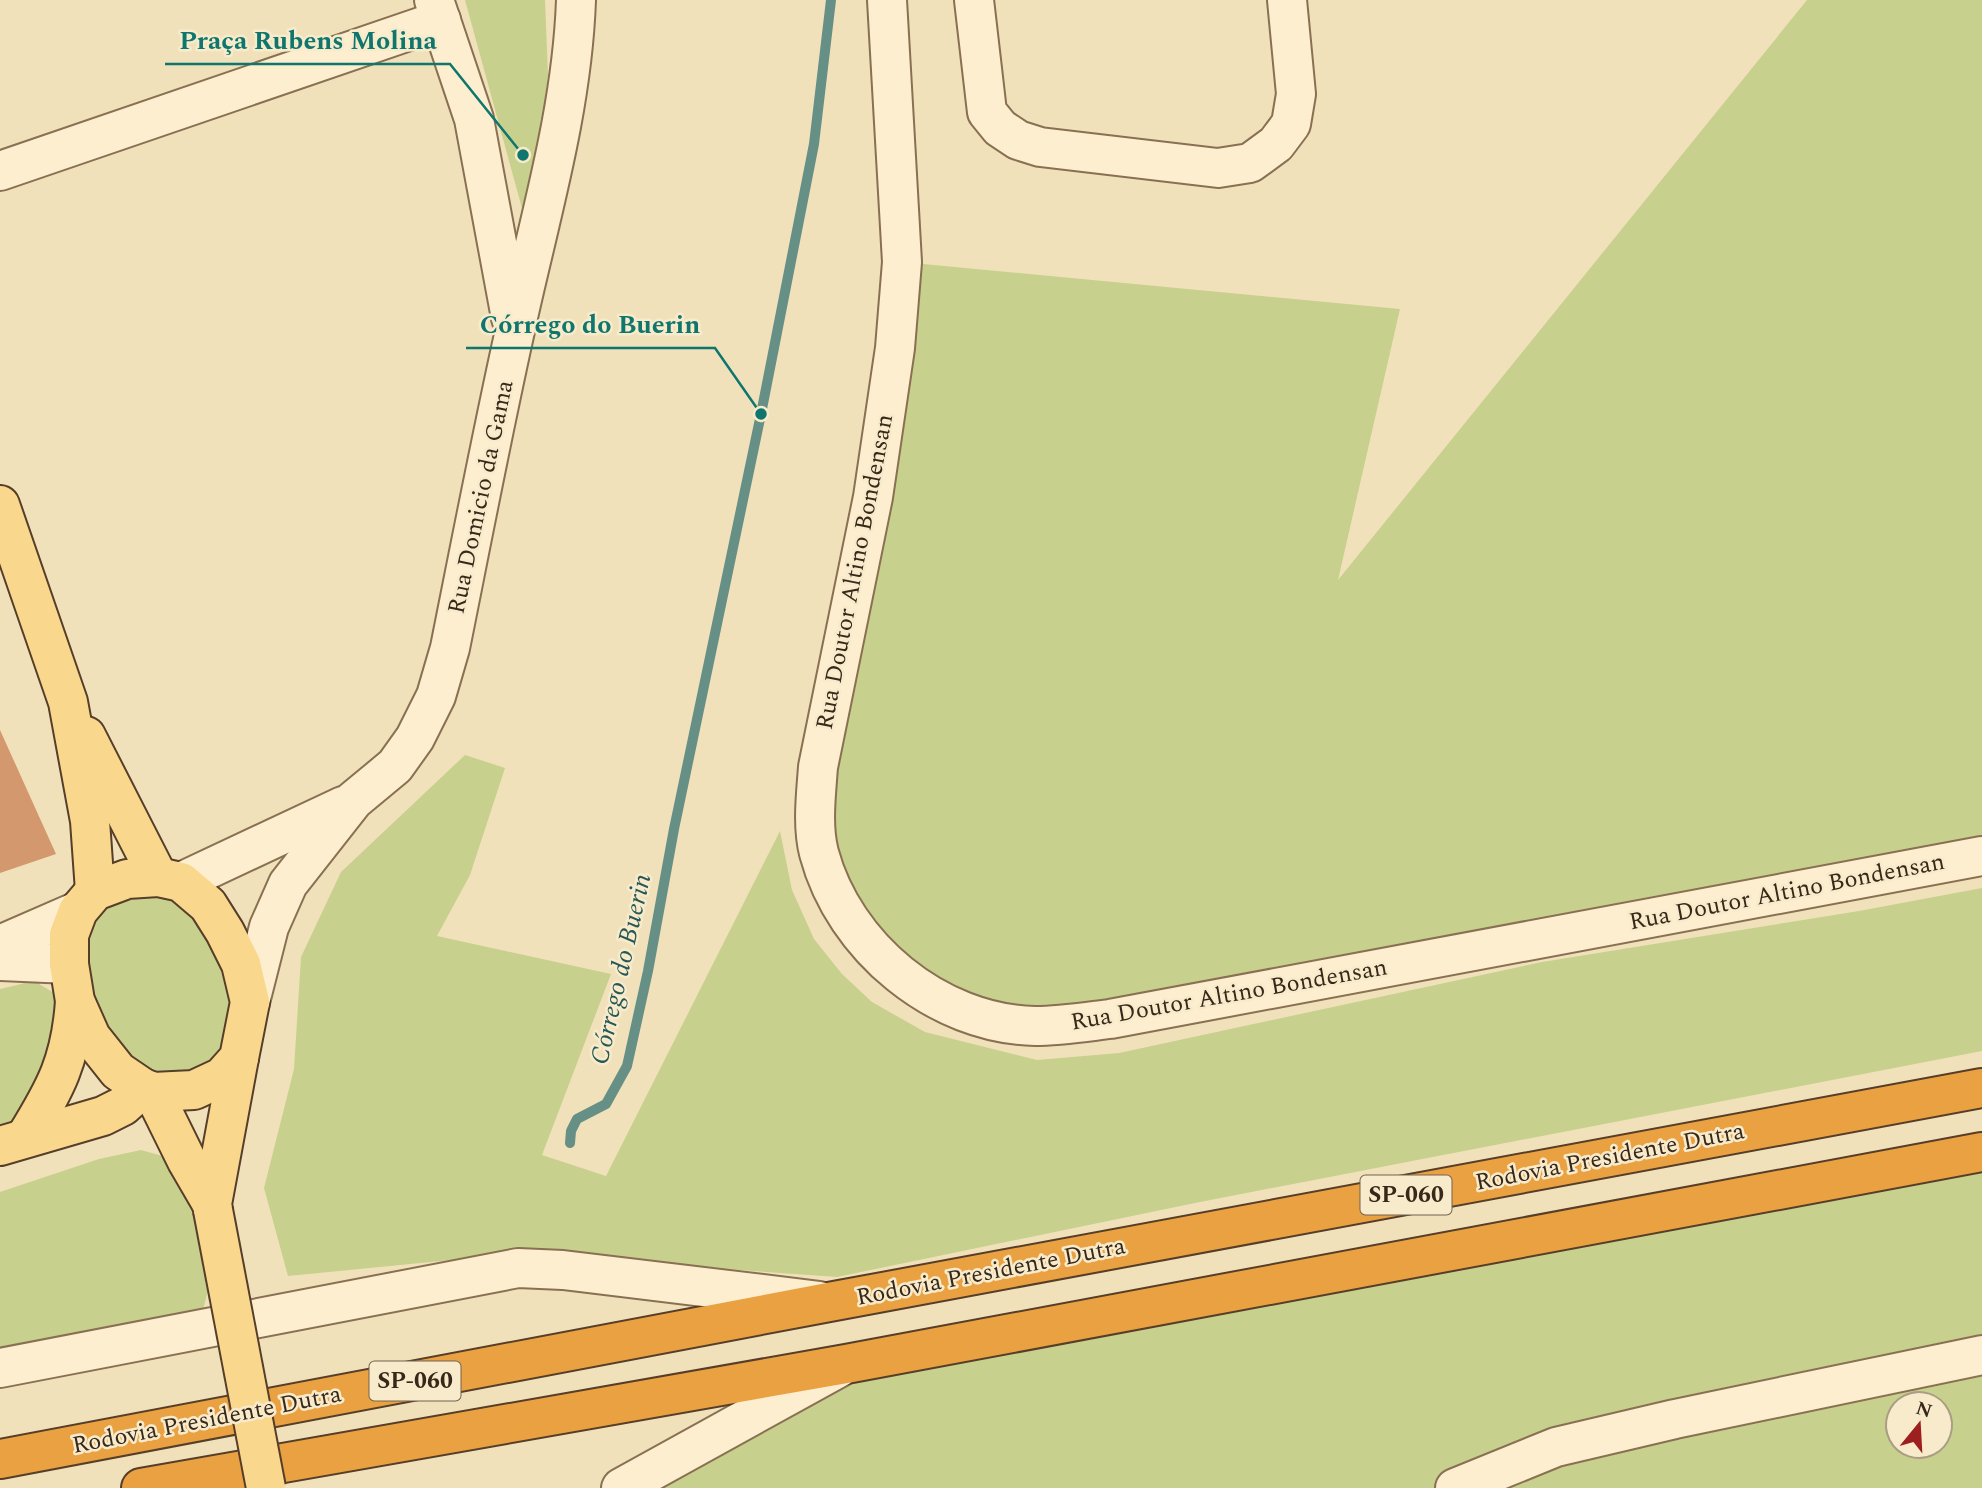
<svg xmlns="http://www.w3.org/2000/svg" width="1982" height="1488" font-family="Spectral,serif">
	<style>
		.green { fill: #c8d08e; fill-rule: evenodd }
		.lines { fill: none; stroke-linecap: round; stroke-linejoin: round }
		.stream { stroke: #668f85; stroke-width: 10 }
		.building { fill: #d3986d }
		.minor-casing { stroke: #897053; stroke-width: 42 }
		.major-casing { stroke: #563e29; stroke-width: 42 }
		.highway-casing { stroke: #563e29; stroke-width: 42 }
		.minor { stroke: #fceece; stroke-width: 38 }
		.major { stroke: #f9d88e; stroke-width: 38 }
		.highway { stroke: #eaa142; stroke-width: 38 }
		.major-bridge-casing { stroke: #563e29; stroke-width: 42; stroke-linecap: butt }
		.major-bridge { stroke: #f9d88e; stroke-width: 38 }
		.labels { text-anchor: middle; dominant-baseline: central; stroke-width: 5; stroke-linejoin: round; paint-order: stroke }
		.shield { fill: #f8ebcb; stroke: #71624f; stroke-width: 2 }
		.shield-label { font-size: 23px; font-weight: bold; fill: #37281a }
		.street-label { font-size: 24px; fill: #37281a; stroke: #f8ebcb }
		.water-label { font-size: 26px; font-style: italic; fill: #275855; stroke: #f8ebcb }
		.leader { fill: none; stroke: #0f766e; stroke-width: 2.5 }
		.callout-dot { fill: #0f766e; stroke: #f8ebcb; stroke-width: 2.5 }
		.callout-label { font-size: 26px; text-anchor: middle; font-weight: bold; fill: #0f766e; stroke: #f8ebcb; stroke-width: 5; stroke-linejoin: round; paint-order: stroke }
	</style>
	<rect width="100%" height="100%" fill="#f1e1bb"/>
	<g class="green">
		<polygon points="465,0 545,0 548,75 529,234"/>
		<polygon points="1807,0 1982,0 1982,842 1033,1026 891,968 815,811 902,262 1400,309 1338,580"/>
		<polygon points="465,755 505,768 470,875 437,936 611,974 542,1155 606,1176 780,831 792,890 814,939 842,974 872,1002 925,1032 1037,1060 1119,1053 1542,962 1859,911 1982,888 1982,1051 1200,1202 837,1277 709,1268 544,1251 288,1276 264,1188 294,1069 301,957 341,872"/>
		<polygon points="158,877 225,932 239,1058 153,1092 91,1037 78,911"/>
		<polygon points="34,981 61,997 65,1024 26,1122 0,1133 0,989"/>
		<polygon points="141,1150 166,1157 188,1171 210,1246 208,1290 203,1310 0,1352 0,1192 99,1159"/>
		<path d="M1982,1152V1488H621L846,1364ZM1898,1404H1940V1446H1898Z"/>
	</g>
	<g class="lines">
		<polyline class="stream" points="570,1143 571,1131 577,1119 606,1104 627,1066 648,971 674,829 761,414 814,144 831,0"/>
	</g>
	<polygon class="building" points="0,730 56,854 0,873"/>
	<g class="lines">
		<defs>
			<g id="minor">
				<polyline points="434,0 474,119 511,318"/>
				<path d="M887,0L902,262L895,348L873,497L818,767C816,795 812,826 819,853C844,947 937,1024 1035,1026C1060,1026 1085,1022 1110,1019L1982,856"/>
				<polyline points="974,0 987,112 1000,128 1018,140 1040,147 1218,168 1250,163 1276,144 1291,124 1296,94 1287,0"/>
				<polyline points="0,171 441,20"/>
				<polyline points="181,882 343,806"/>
				<polyline points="0,945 78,911"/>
				<polyline points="0,961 69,964"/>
				<path d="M250,1002L269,927L288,884L354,800L395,766L415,738L436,696L450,648C471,543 491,439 514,335C538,223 572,114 576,0"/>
				<polyline points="0,1368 518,1268 563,1270 820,1301"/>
				<polyline points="621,1488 840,1367"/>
				<polyline points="1455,1488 1556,1447 1675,1419 1982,1355"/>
			</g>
			<g id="major">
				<polyline points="0,505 68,702 90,821 95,891"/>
				<polyline points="86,736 158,877"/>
				<polygon points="158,877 181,882 208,905 225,932 241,964 250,1002 239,1058 222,1077 194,1090 153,1092 143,1088 118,1071 91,1037 75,1001 69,964 69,935 78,911 95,891 127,879"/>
				<polyline points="153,1092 187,1161 212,1204"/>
				<path d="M25,1138C56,1088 71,1060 75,1001"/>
				<polyline points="0,1146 103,1116 123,1106 143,1088"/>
				<polyline points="213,1210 212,1204 239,1058"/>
			</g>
			<g id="highway">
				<polyline points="0,1459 829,1302 1982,1088"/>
				<polyline points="141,1488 846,1364 1982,1152"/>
			</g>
		</defs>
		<use href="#minor" class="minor-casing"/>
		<use href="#major" class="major-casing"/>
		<use href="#highway" class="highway-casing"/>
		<use href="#minor" class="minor"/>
		<use href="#major" class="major"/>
		<use href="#highway" class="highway"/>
		<defs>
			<polyline id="major-bridge" points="213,1210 266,1488"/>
		</defs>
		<use href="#major-bridge" class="major-bridge-casing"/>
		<use href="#major-bridge" class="major-bridge"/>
	</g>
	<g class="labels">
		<g class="shield">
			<rect x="1360.5" y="1175.5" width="91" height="39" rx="5"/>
			<rect x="369.5" y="1361.5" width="91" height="39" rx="5"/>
		</g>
		<g class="shield-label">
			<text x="1406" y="1195">SP-060</text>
			<text x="415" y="1381">SP-060</text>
		</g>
		<g class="street-label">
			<text transform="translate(481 497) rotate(-78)">Rua Domicio da Gama</text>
			<text transform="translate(855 572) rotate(-79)">Rua Doutor Altino Bondensan</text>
			<text transform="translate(1787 892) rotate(-11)">Rua Doutor Altino Bondensan</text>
			<text transform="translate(1229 995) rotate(-10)">Rua Doutor Altino Bondensan</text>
			<text transform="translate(1610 1157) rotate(-11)">Rodovia Presidente Dutra</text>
			<text transform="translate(991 1272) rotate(-11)">Rodovia Presidente Dutra</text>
			<text transform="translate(207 1420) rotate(-11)">Rodovia Presidente Dutra</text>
		</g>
		<g class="water-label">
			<text transform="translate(621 969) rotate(-77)">Córrego do Buerin</text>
		</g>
	</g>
	<path class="leader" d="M523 155L450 64H165M761 414L715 348H466"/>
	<g class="callout-dot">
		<circle cx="523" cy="155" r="7"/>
		<circle cx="761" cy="414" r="7"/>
	</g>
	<g class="callout-label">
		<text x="308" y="49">Praça Rubens Molina</text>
		<text x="590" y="333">Córrego do Buerin</text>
	</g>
	<g transform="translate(1919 1425) rotate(18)"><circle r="33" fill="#f8ebcb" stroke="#ab9d84" stroke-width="2"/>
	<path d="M0-5L12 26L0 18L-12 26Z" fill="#9d1f1f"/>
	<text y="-10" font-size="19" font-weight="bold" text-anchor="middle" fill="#37281a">N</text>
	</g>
</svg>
